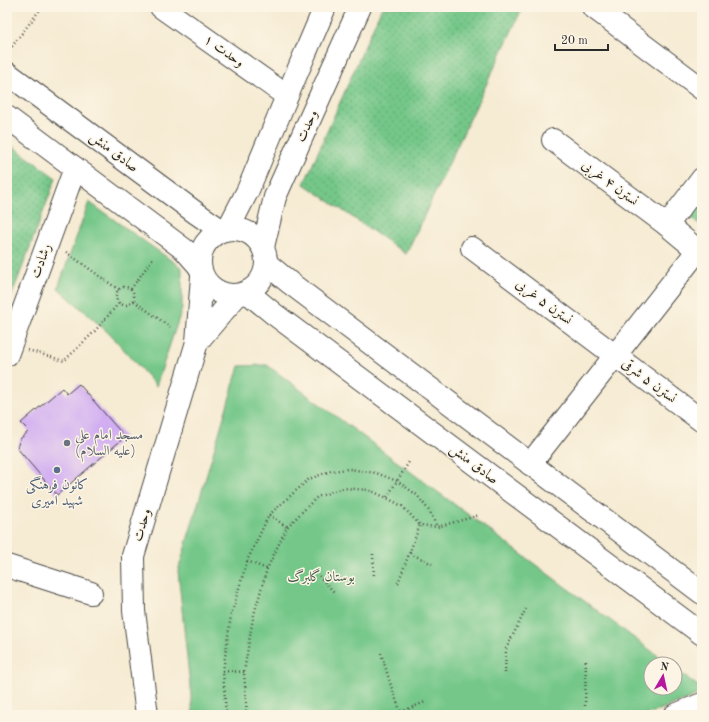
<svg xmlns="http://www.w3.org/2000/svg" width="709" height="722" font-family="'Old Standard TT',Amiri,serif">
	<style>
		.grass { fill: url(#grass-dots); stroke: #50795a }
		.park { fill: #75c789; stroke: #50795a }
		.building { fill: #d1adf2 }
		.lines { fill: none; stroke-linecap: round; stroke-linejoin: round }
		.minor-casing { stroke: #494844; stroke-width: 24 }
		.path { stroke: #494844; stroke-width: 2.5; stroke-dasharray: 1 3; stroke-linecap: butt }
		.minor { stroke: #fff; stroke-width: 22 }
		.worship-dot { fill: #6b7280; stroke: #fcf5e5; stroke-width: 1.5 }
		.service-dot { fill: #5c6f8a; stroke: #fcf5e5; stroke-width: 1.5 }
		.labels { text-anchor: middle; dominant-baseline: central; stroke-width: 3; stroke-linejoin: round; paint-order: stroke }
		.street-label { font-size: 14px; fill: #2b2b2b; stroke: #fcf5e5 }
		.worship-label { font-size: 14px; fill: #5b616d; stroke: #fcf5e5; text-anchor: start }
		.service-label { font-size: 14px; fill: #4e5e75; stroke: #fcf5e5 }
		.park-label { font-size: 14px; fill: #415a47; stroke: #fcf5e5 }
	</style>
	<defs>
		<pattern id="grass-dots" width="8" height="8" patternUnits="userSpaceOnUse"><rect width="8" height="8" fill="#75c789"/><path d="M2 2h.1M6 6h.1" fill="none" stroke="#60a270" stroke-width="1.8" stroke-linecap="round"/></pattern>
	</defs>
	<rect width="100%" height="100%" fill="#fcf5e5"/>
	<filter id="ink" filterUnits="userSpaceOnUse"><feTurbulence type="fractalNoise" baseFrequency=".025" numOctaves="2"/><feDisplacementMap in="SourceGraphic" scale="8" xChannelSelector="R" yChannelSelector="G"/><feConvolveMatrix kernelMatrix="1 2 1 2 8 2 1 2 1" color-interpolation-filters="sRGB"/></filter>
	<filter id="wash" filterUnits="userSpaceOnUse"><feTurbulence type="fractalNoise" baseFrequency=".012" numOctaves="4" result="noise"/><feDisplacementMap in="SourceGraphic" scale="16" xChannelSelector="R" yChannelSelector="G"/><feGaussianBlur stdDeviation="0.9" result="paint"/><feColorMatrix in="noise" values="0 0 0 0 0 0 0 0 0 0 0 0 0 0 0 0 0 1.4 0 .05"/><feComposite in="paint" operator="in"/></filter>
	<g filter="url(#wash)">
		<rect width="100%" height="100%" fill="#f6ebd3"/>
		<g class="grass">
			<polygon points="382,7 523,7 406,254 304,184"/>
			<polygon points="7,142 56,178 7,308"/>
		</g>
		<g class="park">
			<polygon points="702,194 702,226 687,215"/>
			<polygon points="89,202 182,268 182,309 156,386 112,336 58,288"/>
			<polygon points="267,365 669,664 651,664 651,688 675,688 675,669 702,689 702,693 646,715 193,715 178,571 239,366"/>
		</g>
		<g id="blocks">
			<polygon class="building" points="79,384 125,437 57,495 17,448 20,439 29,431 21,423 62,388 67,394"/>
		</g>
	</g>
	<g filter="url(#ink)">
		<use href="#blocks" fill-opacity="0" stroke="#494844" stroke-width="1"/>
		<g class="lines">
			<defs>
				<g id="minor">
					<polyline points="161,7 287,96"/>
					<polyline points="593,7 702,89"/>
					<polyline points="7,73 196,213 221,230"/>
					<polyline points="7,117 185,250 199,266"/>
					<polyline points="553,140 667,225 702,254"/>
					<polyline points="667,225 702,179"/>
					<circle cx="233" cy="262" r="33"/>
					<polyline points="228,229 248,190 287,96 325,7"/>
					<polyline points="263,247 275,197 360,7"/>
					<polyline points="472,248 702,421"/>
					<polyline points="266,263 290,283 702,593"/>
					<polyline points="247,292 274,314 702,634"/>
					<polyline points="197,342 237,295"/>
					<polyline points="7,355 75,168"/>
					<polyline points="530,464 698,250"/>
					<polyline points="7,566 91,593"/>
					<polyline points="147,715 134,611 133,556 197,342 202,276"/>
					<polyline points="675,715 702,704"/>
				</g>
			</defs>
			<use href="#minor" class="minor-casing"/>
			<g class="path">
				<polyline points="7,53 42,7"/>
				<polyline points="66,252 119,290"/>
				<circle cx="125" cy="296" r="9"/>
				<polyline points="131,289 153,258"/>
				<polyline points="134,301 170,327"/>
				<polyline points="28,350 64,361 95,331 119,303"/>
				<polyline points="387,497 409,462"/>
				<polyline points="269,515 287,527"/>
				<polyline points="410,553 432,564"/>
				<polyline points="373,554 374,578"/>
				<polyline points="247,561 267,569"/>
				<polyline points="319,576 335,593"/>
				<polyline points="398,583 420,525"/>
				<polyline points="381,653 392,689 402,715"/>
				<polyline points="223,671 244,672"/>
				<polyline points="505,673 506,649 526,609"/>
				<polyline points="585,706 586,658"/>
				<polyline points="401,712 425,702"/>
				<polyline points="226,715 223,671 231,615 247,561 269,515 309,479 331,471 349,469 376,473 397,481 417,495 430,512 437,527"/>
				<polyline points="247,715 244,672 253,618 267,569 287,527 317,497 343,488 369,490 387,498 402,506 420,525 437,527 480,515"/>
			</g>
			<use href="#minor" class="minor"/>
		</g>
	</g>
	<circle class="worship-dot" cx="67" cy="443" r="4"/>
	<circle class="service-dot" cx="57" cy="470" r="4"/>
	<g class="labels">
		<g class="street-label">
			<text transform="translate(224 51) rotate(35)">وحدت ۱</text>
			<text transform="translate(307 126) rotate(-66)">وحدت</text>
			<text transform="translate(114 152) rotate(37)">صادق منش</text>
			<text transform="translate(610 183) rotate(37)">نسترن ۴ غربی</text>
			<text transform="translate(41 261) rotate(-70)">رشادت</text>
			<text transform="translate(544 302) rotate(37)">نسترن ۵ غربی</text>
			<text transform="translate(649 381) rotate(37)">نسترن ۵ شرقی</text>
			<text transform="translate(474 464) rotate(37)">صادق منش</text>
			<text transform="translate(142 525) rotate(-73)">وحدت</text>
		</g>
		<g class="worship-label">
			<text x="75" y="435">مسجد امام علی<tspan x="75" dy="16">(علیه السلام)</tspan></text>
		</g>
		<g class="service-label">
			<text x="57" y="485">کانون فرهنگی<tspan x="57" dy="16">شهید امیری</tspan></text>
		</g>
		<g class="park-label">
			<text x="321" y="577">بوستان گلبرگ</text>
		</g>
	</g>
	<rect width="709" height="722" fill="none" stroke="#fcf5e5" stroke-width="24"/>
	<g transform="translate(663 676) rotate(9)"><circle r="19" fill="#fcf5e5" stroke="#a8a49b"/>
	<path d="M0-3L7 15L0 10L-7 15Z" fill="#b5179e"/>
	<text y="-6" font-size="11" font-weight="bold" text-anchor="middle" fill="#2b2b2b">N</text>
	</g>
	<path d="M555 44v6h53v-6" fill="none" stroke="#2b2b2b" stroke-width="2"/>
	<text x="561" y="44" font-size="12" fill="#2b2b2b" stroke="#fcf5e5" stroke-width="3" paint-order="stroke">20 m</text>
</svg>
